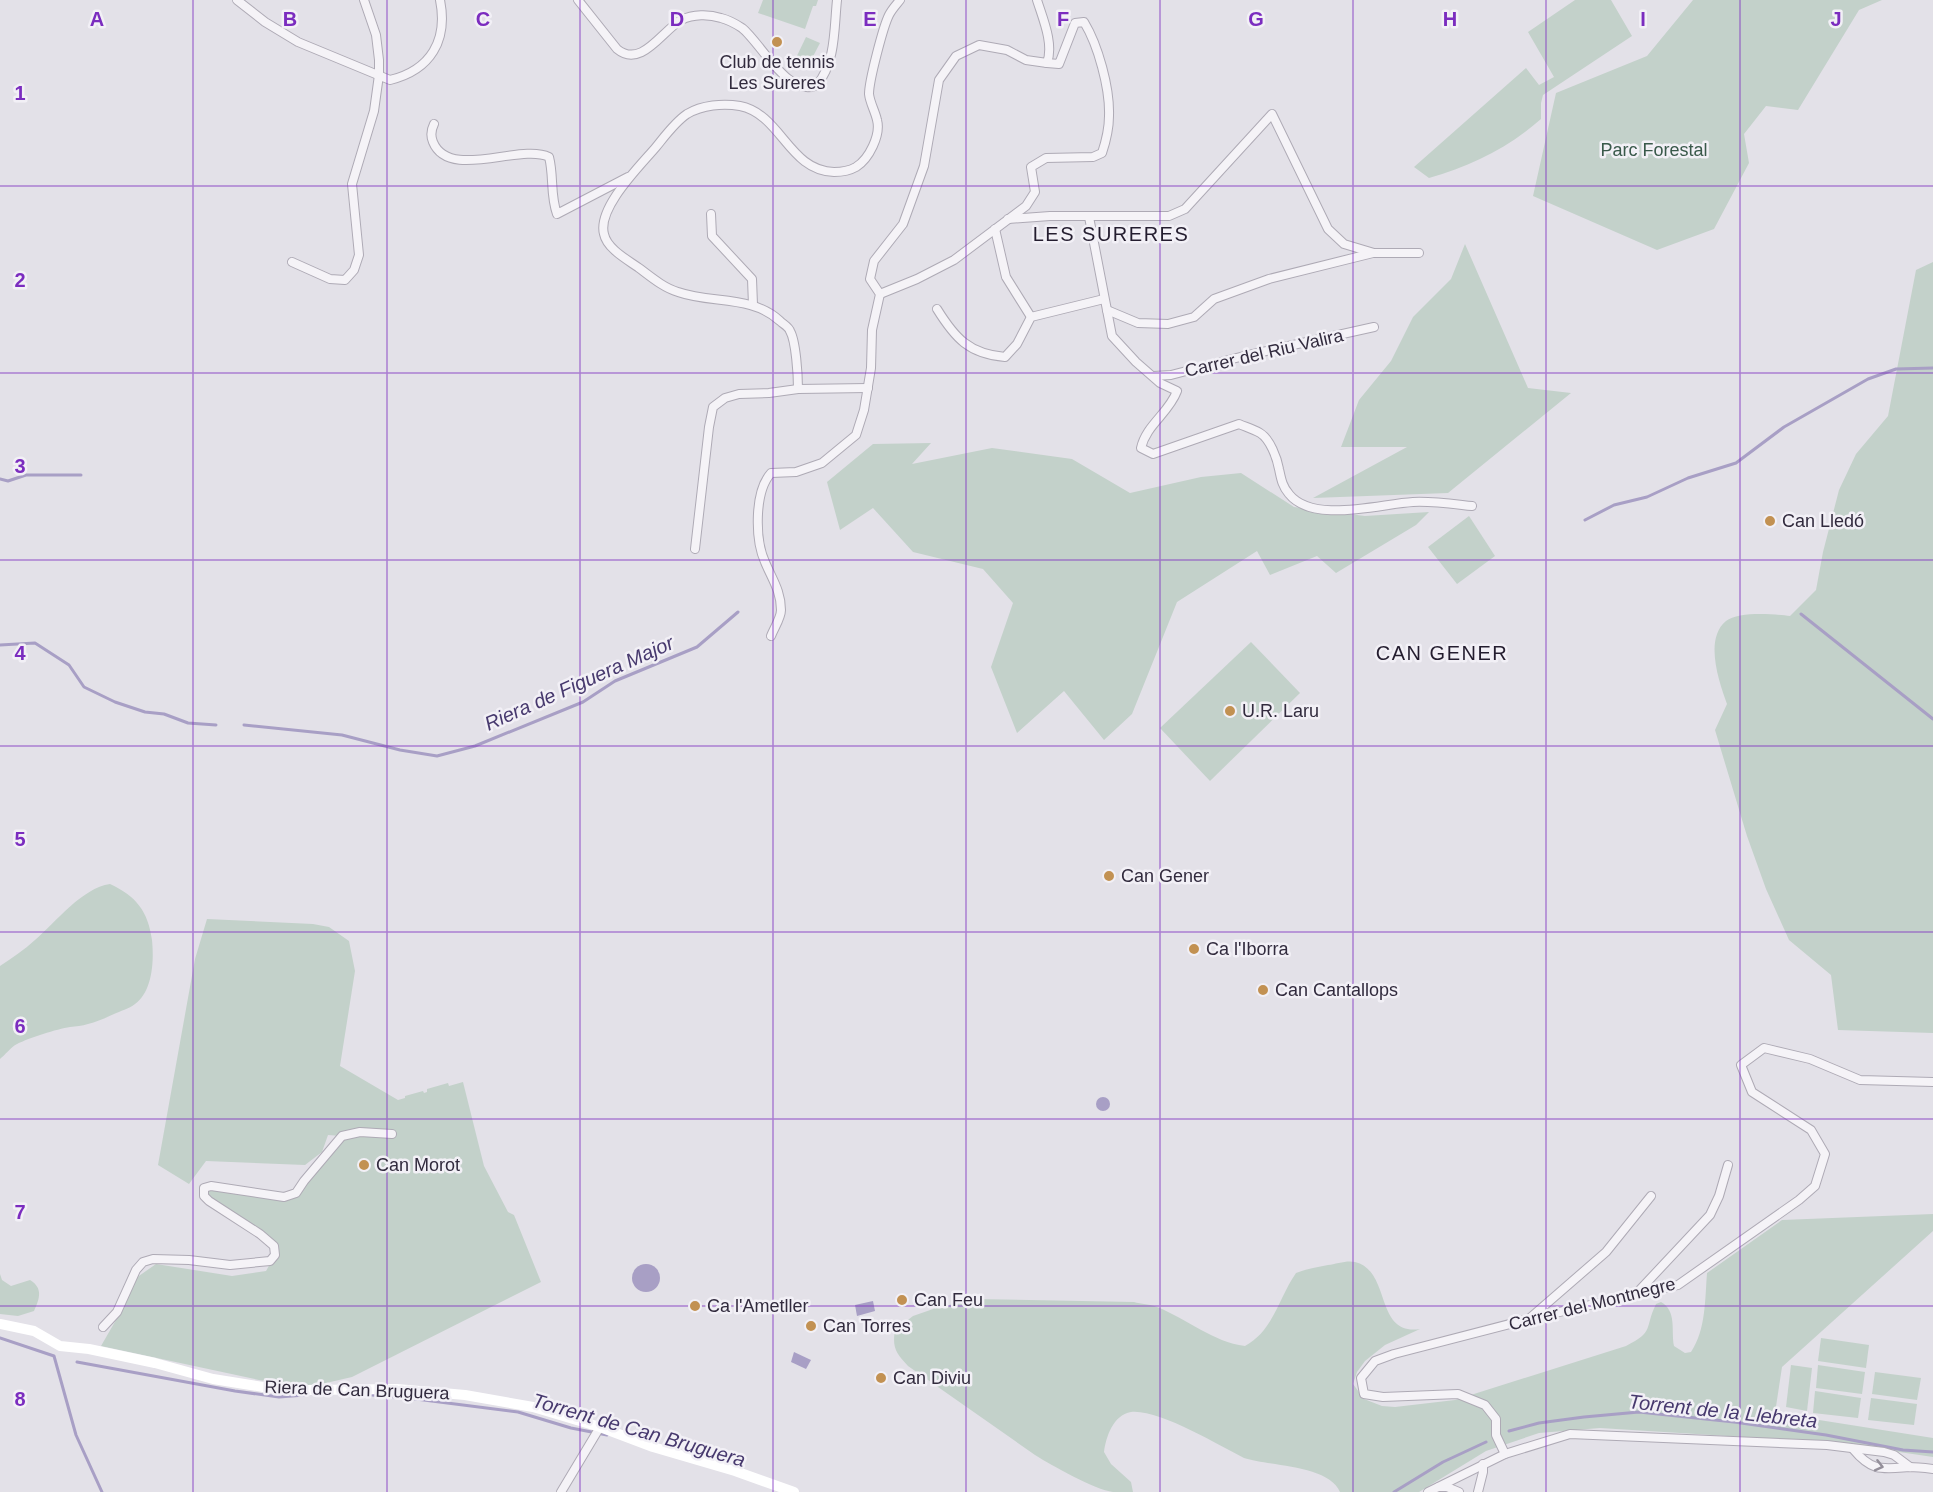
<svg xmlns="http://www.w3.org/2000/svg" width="1933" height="1492" font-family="Helvetica,sans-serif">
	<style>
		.green { fill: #c3d1ca }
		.water { fill: #a89fc5 }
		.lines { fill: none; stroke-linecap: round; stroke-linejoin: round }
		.stream { stroke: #a89fc5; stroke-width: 3 }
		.street-casing { stroke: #aeaab5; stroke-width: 10 }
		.street { stroke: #f5f3f7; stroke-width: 8 }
		.secondary { stroke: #fff; stroke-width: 10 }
		.oneway { stroke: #948f9a }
		.grid { fill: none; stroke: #7b2cbf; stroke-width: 1.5; stroke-opacity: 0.55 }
		.poi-dot { fill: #c29152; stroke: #f2f0f6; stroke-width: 2 }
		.labels { text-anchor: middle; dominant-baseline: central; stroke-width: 5; stroke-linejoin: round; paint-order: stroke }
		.poi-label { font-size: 18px; fill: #322b3e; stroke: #f2f0f6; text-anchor: start }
		.park-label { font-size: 18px; fill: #39594a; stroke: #f2f0f6 }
		.street-label { font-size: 18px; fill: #322b3e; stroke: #f2f0f6 }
		.neighbourhood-label { font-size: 20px; letter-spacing: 1.5px; fill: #241d2f; stroke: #f2f0f6 }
		.water-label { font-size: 20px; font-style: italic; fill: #47396e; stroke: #f2f0f6 }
		.grid-label { font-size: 20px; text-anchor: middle; font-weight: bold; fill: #7b2cbf; stroke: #f2f0f6; stroke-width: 5; stroke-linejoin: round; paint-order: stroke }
	</style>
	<rect width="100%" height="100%" fill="#e3e1e8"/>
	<g class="green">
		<polygon points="763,0 818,0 816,6 813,6 805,29 758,13"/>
		<path d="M1575,0H1611L1632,36L1543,95L1541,103V119C1508,148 1471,166 1429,178L1414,167L1526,68L1539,85L1554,77L1528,32Z"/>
		<polygon points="1693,0 1882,0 1859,10 1798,110 1766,106 1744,134 1749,163 1714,229 1657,250 1533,196 1556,93 1647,56"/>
		<polygon points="806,37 820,43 807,68 794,62"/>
		<polygon points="1465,244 1528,388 1571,393 1448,493 1313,498 1407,447 1341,447 1359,400 1391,361 1413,317 1451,279"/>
		<path d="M1933,262V1033L1838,1030L1831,975L1789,940L1766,889L1747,836L1715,730L1727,704C1719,682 1704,639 1726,621C1738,611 1775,614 1790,616L1816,590L1823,552L1839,490L1856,454L1888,416L1916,270Z"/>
		<polygon points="931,443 912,464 992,448 1072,459 1130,493 1201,477 1241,473 1294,507 1365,516 1429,512 1416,525 1336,573 1317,556 1270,575 1257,551 1177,602 1132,714 1104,740 1064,691 1017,733 991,667 1013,603 983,569 913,552 873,508 840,530 827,482 873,444"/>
		<polygon points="1469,516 1495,556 1457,584 1428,547"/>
		<polygon points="1251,642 1300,693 1210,781 1160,728"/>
		<path d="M110,884C136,896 148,911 152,940C154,960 153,991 135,1004C129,1009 120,1011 114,1014C105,1018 97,1022 88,1024C82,1026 76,1026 70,1027C57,1029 29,1038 17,1044C11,1047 5,1055 0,1059V966C12,958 24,950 35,940C56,922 82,888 110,884Z"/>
		<polygon points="207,919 313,924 329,927 349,941 355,971 340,1066 398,1100 405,1098 405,1096 423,1091 424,1093 427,1092 427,1089 448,1083 449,1086 463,1082 484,1166 508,1212 514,1215 541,1282 352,1377 326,1383 299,1386 259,1380 101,1346 120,1313 136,1278 156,1264 232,1276 266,1271 279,1248 276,1244 204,1196 204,1188 268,1195 299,1194 341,1136 328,1135 322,1152 305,1165 206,1161 189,1184 158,1165 195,959"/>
		<path d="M1933,1214V1231L1782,1367L1775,1413L1933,1438V1457L1838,1443L1600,1428L1539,1433L1486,1451L1419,1492H1340C1329,1465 1268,1466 1244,1458C1218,1445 1159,1409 1131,1412C1113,1415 1106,1437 1104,1452L1111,1464L1131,1482L1133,1492C1126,1492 1119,1492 1113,1492C1095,1490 1051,1465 1035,1455L908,1366C896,1353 892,1348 895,1330L913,1316L936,1308L973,1299L1134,1302C1141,1304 1150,1304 1157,1307C1187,1319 1213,1342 1245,1346C1274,1330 1279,1297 1296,1273C1306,1269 1317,1267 1328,1265C1336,1264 1347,1260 1355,1262C1392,1271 1374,1336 1420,1329L1385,1345L1365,1361L1357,1372L1353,1384L1364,1399L1382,1406L1395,1407L1455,1400L1626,1346C1655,1331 1644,1329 1656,1304L1661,1302C1677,1311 1671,1330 1674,1346L1685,1353L1691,1352C1706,1330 1705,1299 1707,1273L1782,1220Z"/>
		<path d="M0,1274L2,1280L11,1286L30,1280C43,1288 40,1298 34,1311L18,1316L0,1314Z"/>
		<polygon points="1821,1338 1869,1345 1866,1368 1818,1361"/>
		<polygon points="1791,1365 1812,1368 1807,1411 1786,1407"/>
		<polygon points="1818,1365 1865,1372 1862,1394 1816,1388"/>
		<polygon points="1875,1372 1921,1378 1917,1400 1872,1394"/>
		<polygon points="1815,1391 1861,1398 1858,1418 1813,1413"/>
		<polygon points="1871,1398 1917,1404 1914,1425 1868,1420"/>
	</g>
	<g class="water">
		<circle cx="1103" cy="1104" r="7"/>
		<circle cx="646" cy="1278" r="14"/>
		<polygon points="873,1301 875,1311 857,1316 855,1305"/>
		<polygon points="794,1352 811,1360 806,1369 791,1362"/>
	</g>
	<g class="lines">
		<g class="stream">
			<polyline points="0,479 8,481 26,475 81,475"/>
			<polyline points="1585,520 1614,505 1647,497 1688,478 1736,463 1784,427 1868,379 1896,369 1933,368"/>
			<polyline points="1801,614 1933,719"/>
			<polyline points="0,645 35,643 69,665 84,687 115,702 145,712 164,714 188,723 216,725"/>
			<polyline points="244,725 342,735 400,750 437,756 475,746 583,702 615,681 697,647 738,612"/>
			<polyline points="0,1338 54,1356 76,1435 102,1492"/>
			<polyline points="77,1362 235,1391 279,1397 305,1395"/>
			<polyline points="360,1394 408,1398 518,1412 571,1428 607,1435"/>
			<polyline points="1509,1431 1539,1423 1584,1417 1639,1412 1734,1422 1826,1435 1903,1450 1933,1452"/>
			<polyline points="1394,1492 1443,1462 1486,1442"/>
		</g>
		<defs>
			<g id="street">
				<path d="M237,0L265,22L298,42L390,80C431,70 448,40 440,0"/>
				<path d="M578,0L617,49C641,69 662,31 681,20C693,14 709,14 721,18C729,20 736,24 742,28C761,43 789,99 817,85C836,62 834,28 837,0"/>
				<path d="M434,124C431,130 430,135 433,142C449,181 520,143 549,157C554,176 550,195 557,214L628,177"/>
				<polyline points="711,214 712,236 752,279 753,305"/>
				<path d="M1089,217L1112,336L1136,362L1160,383L1177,391C1169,413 1146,425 1141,448L1153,454L1239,424C1246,427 1253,429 1260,433C1270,439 1277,458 1279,469C1281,478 1282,486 1289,494C1313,524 1379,504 1413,502C1432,501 1453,504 1472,506"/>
				<polyline points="1008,219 1050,216 1169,216 1185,209 1272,114 1328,229 1344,244 1374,253 1419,253"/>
				<polyline points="995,229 1006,277 1031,317"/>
				<polyline points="292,262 330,279 345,280 354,270 359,255 352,184 374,111 379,75 379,60 376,35 364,0"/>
				<path d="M880,294L917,279L954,260L1026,206L1035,192L1031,167L1046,158L1093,157L1102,153C1106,141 1109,129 1109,116C1110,88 1098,45 1084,22L1075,23L1059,64L1047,63"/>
				<path d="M937,309C955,338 969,354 1005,357L1017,344L1031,317L1104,299"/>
				<polyline points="1107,310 1138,323 1168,324 1194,317 1214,299 1269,279 1373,253"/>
				<polyline points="1154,376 1171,375 1244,356 1374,327"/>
				<path d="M798,389C798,376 796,341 790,331C789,327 783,324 780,321C752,295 712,304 678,292C664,288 651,277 639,268C628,260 607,249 604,234C597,208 640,166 656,147C665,136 675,122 687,114C702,105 723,103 740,106C781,114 789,171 834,172C841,172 849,171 856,167C869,159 881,135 877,120C875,111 870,103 869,94C869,81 883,27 889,15C892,9 896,5 900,0"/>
				<polyline points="695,549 709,427 713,407 725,398 739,394 769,393 798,389 868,388"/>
				<path d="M771,636C774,628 781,618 781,610C781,591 772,579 765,562C755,540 754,492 771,473L796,472L822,463L856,435L864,410L871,368L872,330L880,294L870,279L874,261L903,224L924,166L939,80L956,56L979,45L1007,50L1026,60L1047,63C1054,44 1043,19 1037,0"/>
				<polyline points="1635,1295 1710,1215 1719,1196 1728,1165"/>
				<polyline points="1530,1318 1606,1252 1651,1196"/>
				<polyline points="103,1327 117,1312 136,1270 143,1262 153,1259 189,1260 230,1265 270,1261 275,1255 274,1246 260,1234 209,1201 204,1196 204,1188 211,1186 284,1197 296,1193 304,1181 342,1136 360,1132 392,1134"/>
				<path d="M1853,1449C1872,1472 1882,1469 1909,1467C1917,1467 1925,1468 1933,1469"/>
				<polyline points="1505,1454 1496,1435 1496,1419 1485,1405 1458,1394 1383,1397 1364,1394 1361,1378 1375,1361 1394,1354 1529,1319 1678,1285 1799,1200 1815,1186 1825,1154 1811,1130 1752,1092 1741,1065 1764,1048 1810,1059 1860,1080 1933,1082"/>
				<polyline points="1439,1487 1447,1487 1459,1492"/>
				<polyline points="561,1492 600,1427"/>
				<polyline points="1428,1492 1505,1454 1570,1434 1827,1445 1884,1452 1894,1455 1910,1467"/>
				<polyline points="1478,1492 1483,1472 1483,1464"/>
			</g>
		</defs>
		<use href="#street" class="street-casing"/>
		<use href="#street" class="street"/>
		<polyline class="secondary" points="0,1324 34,1331 60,1346 89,1349 155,1363 213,1379 263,1387 307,1390 397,1389 465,1395 533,1407 600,1427 653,1447 735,1471 794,1492"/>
	</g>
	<defs><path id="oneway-chevron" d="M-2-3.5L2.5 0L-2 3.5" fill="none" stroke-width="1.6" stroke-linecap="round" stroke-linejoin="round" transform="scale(1.5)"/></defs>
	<use class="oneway" href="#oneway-chevron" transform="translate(1879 1466) rotate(14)"/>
	<path class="grid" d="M193,0V1492M387,0V1492M580,0V1492M773,0V1492M966,0V1492M1160,0V1492M1353,0V1492M1546,0V1492M1740,0V1492M0,186H1933M0,373H1933M0,560H1933M0,746H1933M0,932H1933M0,1119H1933M0,1306H1933"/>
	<g class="poi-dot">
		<circle cx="777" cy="42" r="6"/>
		<circle cx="1770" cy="521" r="6"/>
		<circle cx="1230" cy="711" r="6"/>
		<circle cx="1109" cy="876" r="6"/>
		<circle cx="1194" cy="949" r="6"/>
		<circle cx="1263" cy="990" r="6"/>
		<circle cx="364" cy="1165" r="6"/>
		<circle cx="902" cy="1300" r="6"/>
		<circle cx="695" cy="1306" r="6"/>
		<circle cx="811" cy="1326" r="6"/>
		<circle cx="881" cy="1378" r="6"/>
	</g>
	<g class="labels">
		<g class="poi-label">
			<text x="777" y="62" text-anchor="middle">Club de tennis<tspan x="777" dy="21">Les Sureres</tspan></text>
			<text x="1782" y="521">Can Lledó</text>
			<text x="1242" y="711">U.R. Laru</text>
			<text x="1121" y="876">Can Gener</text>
			<text x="1206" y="949">Ca l'Iborra</text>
			<text x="1275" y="990">Can Cantallops</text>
			<text x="376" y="1165">Can Morot</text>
			<text x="914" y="1300">Can Feu</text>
			<text x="707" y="1306">Ca l'Ametller</text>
			<text x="823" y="1326">Can Torres</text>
			<text x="893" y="1378">Can Diviu</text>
		</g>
		<g class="park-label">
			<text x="1654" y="150">Parc Forestal</text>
		</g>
		<g class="street-label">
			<text transform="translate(1264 353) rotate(-13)">Carrer del Riu Valira</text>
			<text transform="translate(1592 1304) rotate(-14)">Carrer del Montnegre</text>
			<text transform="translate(357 1390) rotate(2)">Riera de Can Bruguera</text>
		</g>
		<g class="neighbourhood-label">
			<text x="1111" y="234">LES SURERES</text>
			<text x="1442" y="653">CAN GENER</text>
		</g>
		<g class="water-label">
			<text transform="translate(579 683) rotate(-24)">Riera de Figuera Major</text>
			<text transform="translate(1723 1411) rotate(6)">Torrent de la Llebreta</text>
			<text transform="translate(639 1430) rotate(16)">Torrent de Can Bruguera</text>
		</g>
	</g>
	<g class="grid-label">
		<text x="97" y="26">A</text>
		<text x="290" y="26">B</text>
		<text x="483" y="26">C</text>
		<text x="677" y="26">D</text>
		<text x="870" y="26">E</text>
		<text x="1063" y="26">F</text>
		<text x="1256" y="26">G</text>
		<text x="1450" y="26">H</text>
		<text x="1643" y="26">I</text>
		<text x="1836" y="26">J</text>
		<text x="20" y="100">1</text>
		<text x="20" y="287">2</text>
		<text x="20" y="473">3</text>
		<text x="20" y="660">4</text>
		<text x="20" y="846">5</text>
		<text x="20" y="1033">6</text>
		<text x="20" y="1219">7</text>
		<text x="20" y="1406">8</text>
	</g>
</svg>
